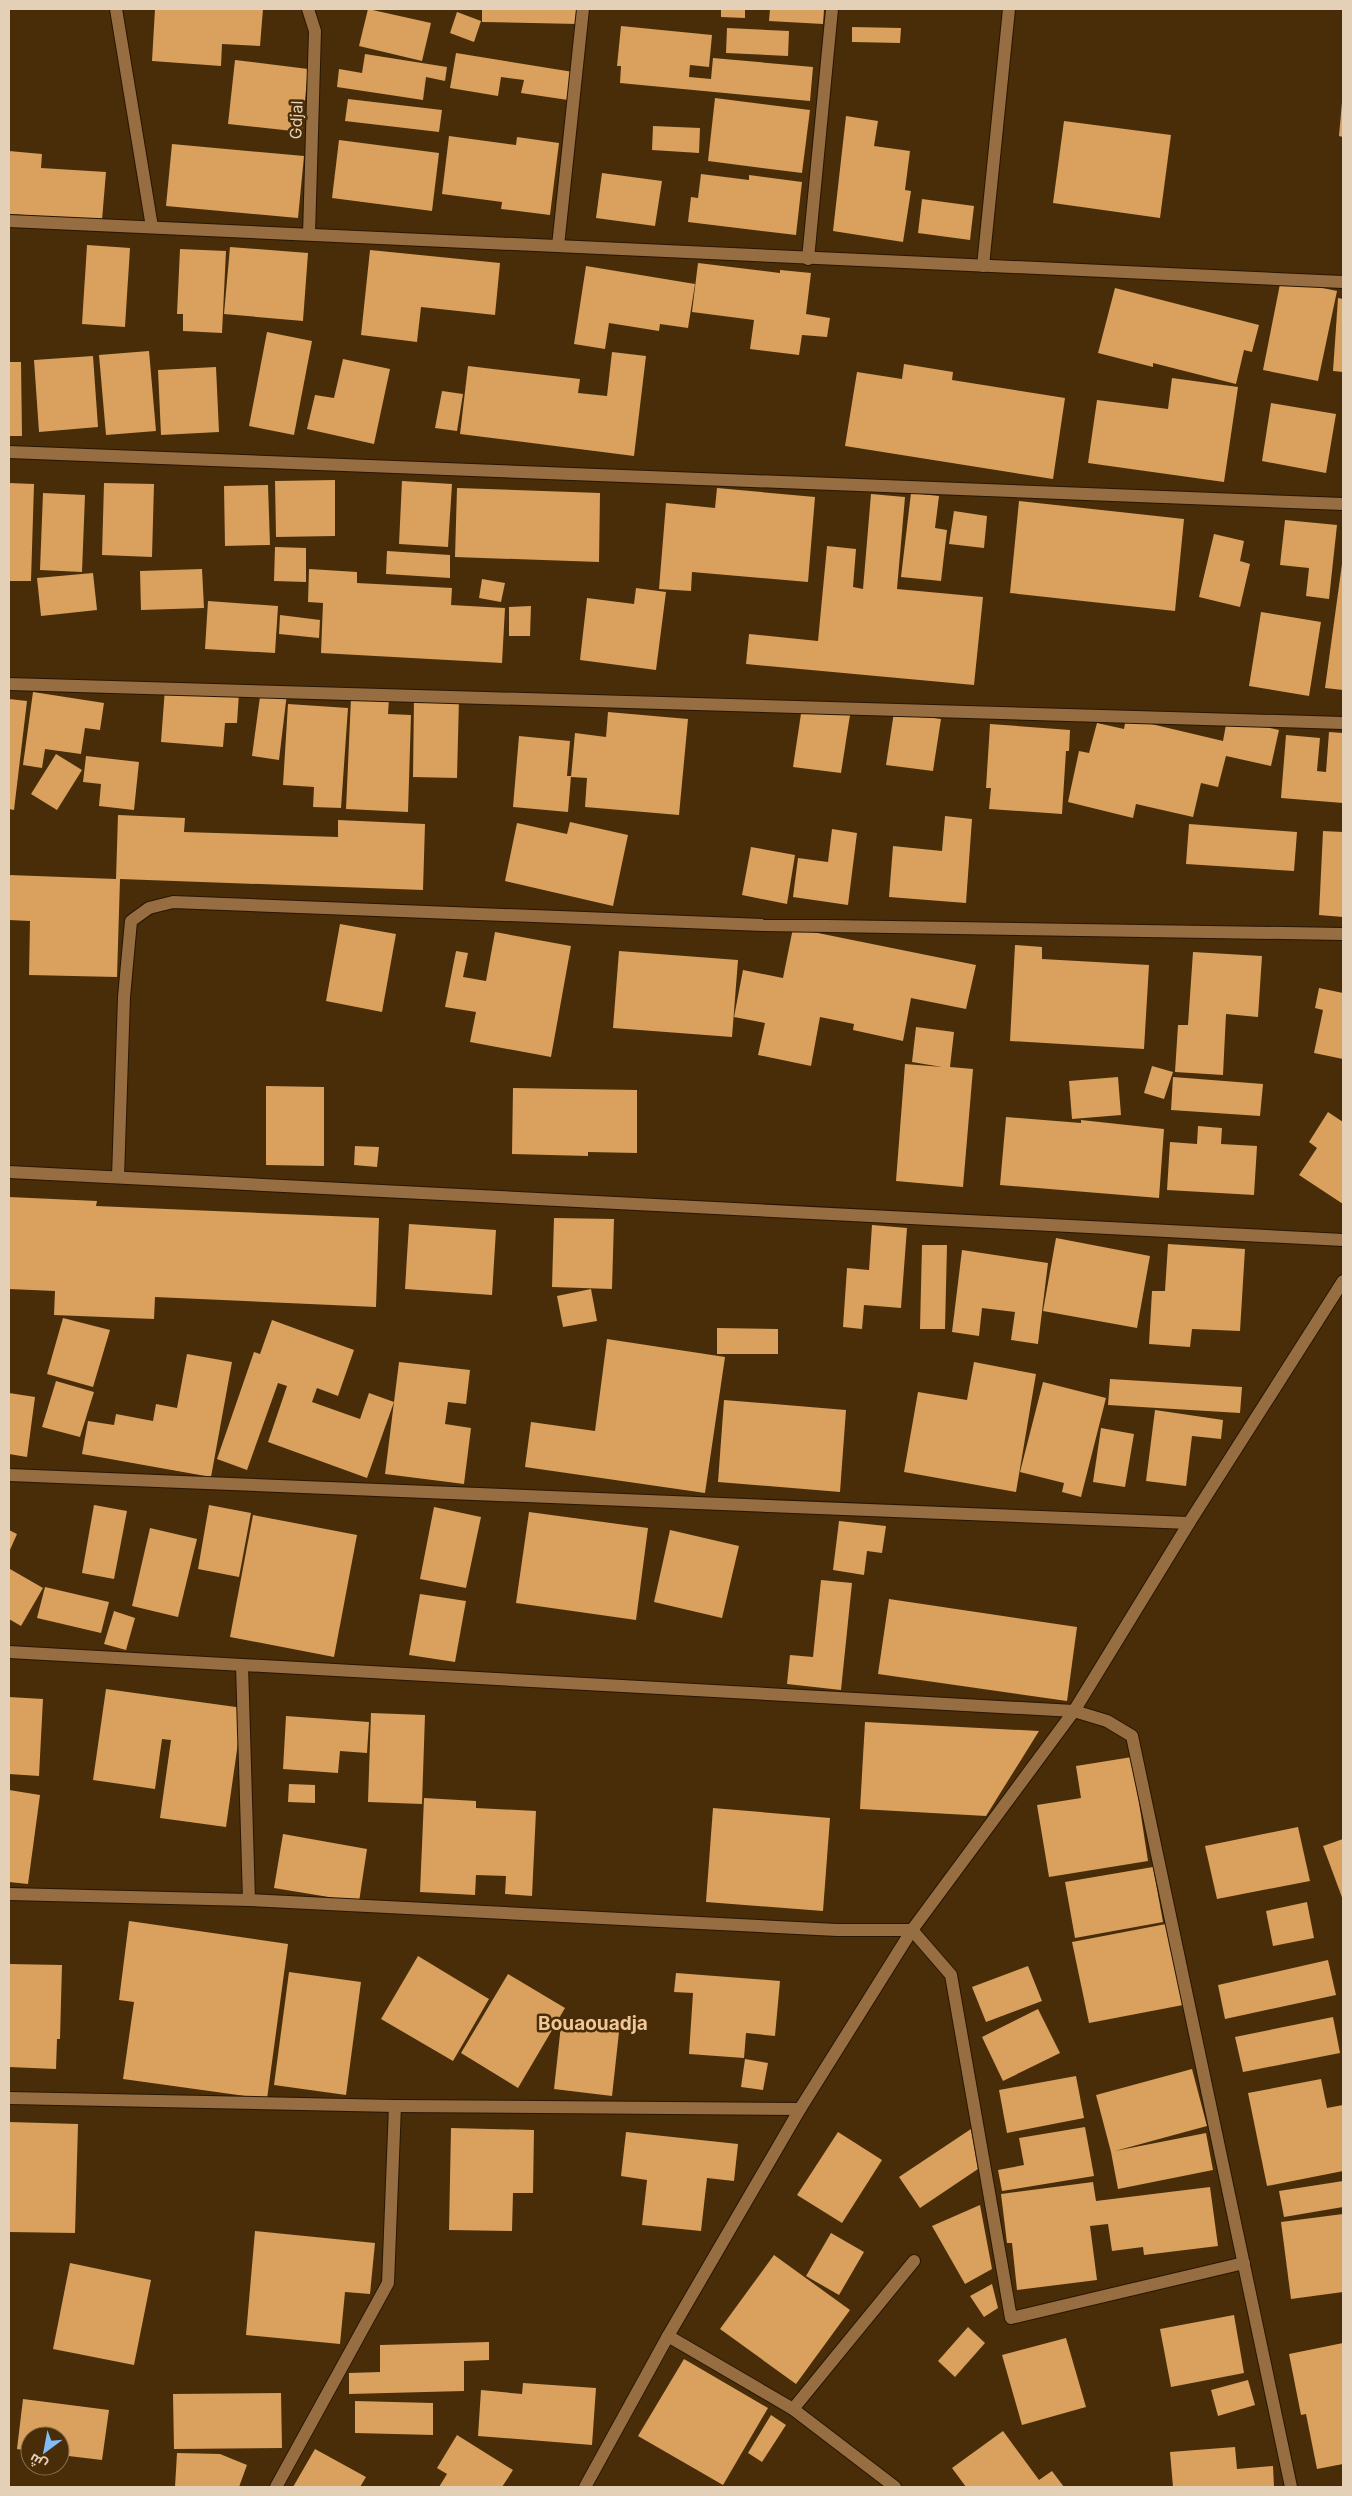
<svg xmlns="http://www.w3.org/2000/svg" width="1352" height="2496" font-family="Inter,Cairo,sans-serif">
	<style>
		.building { fill: #d9a05e }
		.lines { fill: none; stroke-linecap: round; stroke-linejoin: round }
		.street-casing { stroke: #291600; stroke-width: 14 }
		.secondary-casing { stroke: #291600; stroke-width: 14 }
		.street { stroke: #966e41; stroke-width: 12 }
		.secondary { stroke: #966e41; stroke-width: 12 }
		.labels { text-anchor: middle; dominant-baseline: central; stroke-width: 5; stroke-linejoin: round; paint-order: stroke }
		.street-label { font-size: 16px; fill: #e4cfb7; stroke: #482d08 }
		.quarter-label { font-size: 19px; font-weight: bold; fill: #f2c797; stroke: #482d08 }
	</style>
	<rect width="100%" height="100%" fill="#482d08"/>
	<g class="building">
		<polygon points="155,9 263,9 260,46 222,44 221,66 152,61"/>
		<polygon points="368,9 431,23 422,61 359,46"/>
		<polygon points="482,9 578,9 578,24 482,22"/>
		<polygon points="721,9 745,9 745,18 721,17"/>
		<polygon points="770,9 824,9 823,24 769,21"/>
		<polygon points="457,12 481,21 474,42 450,33"/>
		<polygon points="621,26 712,35 709,67 690,65 689,77 711,79 713,58 813,67 810,101 620,83 621,66 617,66"/>
		<polygon points="852,27 901,28 900,43 852,42"/>
		<polygon points="727,28 789,31 788,56 726,53"/>
		<polygon points="456,53 573,72 568,100 521,93 524,80 501,77 498,96 450,88"/>
		<polygon points="365,54 447,67 445,81 426,77 423,100 337,87 339,69 362,73"/>
		<polygon points="235,60 308,69 302,132 228,124"/>
		<polygon points="715,98 810,110 802,173 708,161"/>
		<polygon points="348,99 442,110 439,132 345,121"/>
		<polygon points="1342,102 1343,102 1343,137 1339,136"/>
		<polygon points="846,116 878,121 874,146 910,151 905,190 911,191 903,242 833,231"/>
		<polygon points="1064,121 1171,135 1160,218 1053,203"/>
		<polygon points="653,126 700,128 699,153 652,150"/>
		<polygon points="449,136 516,145 517,137 559,143 550,215 501,209 502,202 442,194"/>
		<polygon points="339,140 439,153 432,211 332,198"/>
		<polygon points="172,144 304,156 298,218 166,206"/>
		<polygon points="9,151 42,154 41,168 106,172 102,220 9,214"/>
		<polygon points="602,173 662,181 655,226 596,218"/>
		<polygon points="701,174 749,180 749,175 802,182 796,235 688,222 691,197 698,198"/>
		<polygon points="922,199 974,206 970,240 918,233"/>
		<polygon points="87,245 130,248 125,327 82,324"/>
		<polygon points="230,247 308,253 303,321 224,314"/>
		<polygon points="180,249 226,251 222,333 183,331 183,314 177,314"/>
		<polygon points="370,250 500,263 495,315 421,307 417,342 361,335"/>
		<polygon points="698,263 780,273 780,270 811,273 806,314 830,318 827,337 802,335 799,355 750,349 754,320 692,312"/>
		<polygon points="586,266 695,284 688,328 660,324 659,331 609,323 605,349 574,344"/>
		<polygon points="1281,279 1337,291 1318,381 1263,370"/>
		<polygon points="1115,288 1259,325 1252,352 1244,350 1236,384 1153,363 1153,367 1098,353"/>
		<polygon points="1338,298 1343,299 1343,372 1333,371"/>
		<polygon points="267,332 312,341 294,435 249,426"/>
		<polygon points="149,351 156,431 106,435 99,355"/>
		<polygon points="612,352 646,356 634,456 460,434 468,366 580,379 578,393 607,396"/>
		<polygon points="93,356 98,427 39,432 34,360"/>
		<polygon points="343,359 390,369 374,444 307,429 315,395 334,398"/>
		<polygon points="9,362 21,362 22,436 9,436"/>
		<polygon points="904,364 953,372 952,380 1065,398 1053,479 845,446 857,372 902,379"/>
		<polygon points="216,367 219,432 161,435 158,370"/>
		<polygon points="1172,378 1238,387 1224,482 1088,463 1097,400 1168,409"/>
		<polygon points="442,391 463,394 457,431 435,428"/>
		<polygon points="1271,403 1336,414 1326,473 1262,461"/>
		<polygon points="335,480 335,536 276,537 275,481"/>
		<polygon points="402,481 452,484 448,547 399,544"/>
		<polygon points="9,483 34,484 31,581 9,581"/>
		<polygon points="104,483 154,484 152,557 102,555"/>
		<polygon points="268,485 270,545 225,546 224,486"/>
		<polygon points="457,488 600,493 599,562 455,557"/>
		<polygon points="717,488 815,497 808,582 692,572 691,591 659,589 666,503 715,508"/>
		<polygon points="43,493 85,495 82,572 40,570"/>
		<polygon points="911,493 939,496 935,528 947,530 941,581 901,577"/>
		<polygon points="871,494 905,497 897,589 983,597 974,685 746,664 749,634 818,641 827,546 856,549 853,587 863,589"/>
		<polygon points="1019,501 1184,519 1175,611 1010,593"/>
		<polygon points="954,511 987,516 984,548 949,544"/>
		<polygon points="1285,520 1337,525 1329,599 1306,596 1309,568 1280,565"/>
		<polygon points="1214,534 1244,541 1240,561 1250,564 1240,607 1199,597"/>
		<polygon points="275,547 306,548 306,582 274,581"/>
		<polygon points="387,551 450,555 450,578 386,574"/>
		<polygon points="1342,564 1343,564 1343,690 1325,688"/>
		<polygon points="202,569 204,608 141,610 140,571"/>
		<polygon points="309,569 357,572 357,583 452,588 451,605 505,608 502,663 321,653 323,603 308,602"/>
		<polygon points="93,573 97,610 41,616 37,578"/>
		<polygon points="482,579 505,583 501,602 479,598"/>
		<polygon points="636,588 666,592 656,670 580,660 587,598 634,604"/>
		<polygon points="208,601 278,606 275,653 205,649"/>
		<polygon points="531,606 530,636 509,636 509,607"/>
		<polygon points="1261,612 1321,622 1309,696 1249,686"/>
		<polygon points="280,615 320,620 319,638 279,634"/>
		<polygon points="165,688 239,693 237,723 225,723 223,747 161,742"/>
		<polygon points="261,689 287,693 279,760 252,756"/>
		<polygon points="33,692 104,703 100,730 85,728 81,754 45,749 42,768 23,765"/>
		<polygon points="414,697 459,698 457,778 413,777"/>
		<polygon points="351,698 389,699 388,714 411,715 408,812 346,809"/>
		<polygon points="9,699 27,701 14,810 9,809"/>
		<polygon points="288,704 348,708 341,808 313,807 314,787 283,785"/>
		<polygon points="802,707 850,715 841,773 793,767"/>
		<polygon points="608,712 688,719 679,815 585,807 587,778 571,777 575,733 606,737"/>
		<polygon points="894,712 941,719 933,771 886,765"/>
		<polygon points="1126,718 1223,741 1227,719 1279,730 1271,766 1226,756 1218,787 1201,783 1193,817 1136,804 1133,818 1068,802 1079,751 1089,753 1097,723 1124,729"/>
		<polygon points="990,724 1070,730 1069,751 1066,751 1062,814 989,809 991,788 986,788"/>
		<polygon points="1329,732 1343,733 1343,803 1281,798 1286,735 1320,738 1317,771 1326,772"/>
		<polygon points="519,736 570,741 567,776 571,776 568,812 513,807"/>
		<polygon points="56,754 82,770 57,810 31,794"/>
		<polygon points="86,756 139,762 134,810 99,806 101,784 83,782"/>
		<polygon points="118,815 185,818 184,832 338,837 338,820 425,824 423,890 120,879 117,977 29,975 30,921 9,920 9,875 116,879"/>
		<polygon points="945,816 972,819 966,903 889,897 893,846 942,851"/>
		<polygon points="570,822 628,835 613,906 505,881 517,823 567,834"/>
		<polygon points="1189,824 1297,832 1294,871 1186,864"/>
		<polygon points="832,829 857,833 848,905 793,897 798,858 828,862"/>
		<polygon points="1323,831 1343,832 1343,917 1319,915"/>
		<polygon points="751,847 795,855 787,904 742,895"/>
		<polygon points="340,924 396,934 382,1012 326,1001"/>
		<polygon points="793,928 976,965 966,1009 911,998 903,1041 853,1030 854,1024 820,1017 811,1066 758,1055 765,1023 734,1017 743,970 783,978"/>
		<polygon points="495,932 571,946 551,1057 470,1042 476,1012 445,1007 456,951 468,953 463,977 486,981"/>
		<polygon points="1015,945 1042,947 1042,959 1149,965 1144,1049 1010,1041"/>
		<polygon points="619,951 738,960 732,1037 613,1028"/>
		<polygon points="1193,952 1262,956 1258,1017 1226,1014 1223,1075 1175,1072 1178,1025 1188,1025"/>
		<polygon points="1319,988 1343,993 1343,1059 1314,1053 1323,1010 1315,1008"/>
		<polygon points="916,1027 954,1032 950,1067 973,1069 963,1187 896,1181 905,1064 942,1067 912,1062"/>
		<polygon points="1152,1066 1173,1072 1164,1099 1144,1093"/>
		<polygon points="1118,1077 1121,1115 1072,1119 1069,1081"/>
		<polygon points="1173,1077 1263,1084 1260,1116 1171,1110"/>
		<polygon points="266,1086 324,1087 324,1166 266,1165"/>
		<polygon points="513,1088 637,1090 637,1153 588,1152 588,1156 512,1154"/>
		<polygon points="1328,1112 1343,1122 1343,1204 1299,1175 1317,1148 1309,1142"/>
		<polygon points="1006,1117 1081,1123 1081,1120 1164,1129 1159,1198 1000,1185"/>
		<polygon points="1198,1126 1222,1128 1221,1144 1257,1146 1254,1195 1167,1190 1170,1142 1197,1144"/>
		<polygon points="355,1146 379,1147 377,1167 354,1165"/>
		<polygon points="9,1197 97,1201 96,1206 379,1218 376,1307 155,1297 154,1319 54,1315 55,1291 9,1289"/>
		<polygon points="554,1218 614,1219 612,1289 552,1287"/>
		<polygon points="409,1224 496,1230 492,1295 405,1289"/>
		<polygon points="872,1225 907,1228 901,1308 864,1305 862,1329 843,1327 847,1268 869,1270"/>
		<polygon points="1056,1238 1150,1256 1137,1328 1043,1311"/>
		<polygon points="1168,1244 1245,1249 1240,1331 1192,1329 1190,1347 1149,1344 1152,1291 1165,1291"/>
		<polygon points="922,1245 947,1245 945,1329 920,1329"/>
		<polygon points="962,1250 1048,1263 1038,1344 1011,1340 1015,1312 982,1308 979,1336 952,1332"/>
		<polygon points="591,1289 597,1321 563,1327 557,1296"/>
		<polygon points="63,1318 110,1330 93,1387 47,1374"/>
		<polygon points="272,1320 354,1350 338,1396 317,1388 312,1402 360,1419 369,1393 394,1402 367,1478 268,1442 287,1386 278,1383 247,1470 217,1459 254,1352 260,1354"/>
		<polygon points="717,1328 778,1329 778,1354 717,1354"/>
		<polygon points="607,1339 725,1357 705,1493 525,1467 531,1422 595,1431"/>
		<polygon points="187,1354 232,1362 211,1477 82,1454 88,1421 114,1425 116,1414 153,1421 156,1404 177,1408"/>
		<polygon points="399,1362 470,1370 466,1404 448,1402 445,1424 471,1428 464,1484 385,1474"/>
		<polygon points="974,1362 1036,1374 1016,1492 904,1472 918,1392 967,1400"/>
		<polygon points="1110,1379 1242,1387 1240,1413 1108,1405"/>
		<polygon points="56,1381 94,1392 80,1437 42,1427"/>
		<polygon points="1043,1382 1106,1398 1081,1497 1062,1492 1064,1483 1020,1472"/>
		<polygon points="9,1393 35,1397 27,1457 9,1454"/>
		<polygon points="724,1400 846,1410 840,1492 718,1482"/>
		<polygon points="1155,1410 1223,1420 1221,1439 1192,1436 1186,1486 1146,1481"/>
		<polygon points="1101,1428 1134,1434 1125,1487 1093,1482"/>
		<polygon points="94,1505 127,1511 114,1579 82,1573"/>
		<polygon points="209,1505 251,1513 239,1577 198,1569"/>
		<polygon points="434,1507 481,1517 466,1588 420,1579"/>
		<polygon points="529,1512 648,1528 636,1620 516,1603"/>
		<polygon points="253,1515 357,1535 334,1657 230,1637"/>
		<polygon points="839,1521 886,1526 882,1553 867,1551 864,1575 833,1570"/>
		<polygon points="150,1528 197,1539 178,1617 132,1606"/>
		<polygon points="9,1530 17,1534 9,1552"/>
		<polygon points="670,1530 739,1546 722,1618 654,1602"/>
		<polygon points="10,1569 43,1588 21,1626 9,1619"/>
		<polygon points="821,1580 852,1583 841,1690 787,1684 790,1655 813,1657"/>
		<polygon points="45,1587 109,1602 101,1633 37,1618"/>
		<polygon points="420,1594 466,1601 455,1662 409,1655"/>
		<polygon points="889,1599 1077,1627 1067,1701 878,1674"/>
		<polygon points="114,1611 135,1618 126,1650 104,1644"/>
		<polygon points="106,1689 243,1708 226,1827 160,1818 171,1740 162,1739 155,1789 93,1780"/>
		<polygon points="9,1697 43,1699 39,1776 9,1774"/>
		<polygon points="371,1713 425,1715 422,1804 368,1802"/>
		<polygon points="286,1716 369,1722 367,1753 340,1751 338,1773 283,1769"/>
		<polygon points="865,1722 1039,1731 986,1816 860,1809"/>
		<polygon points="1132,1757 1148,1861 1049,1877 1037,1805 1081,1798 1076,1766"/>
		<polygon points="289,1784 315,1785 315,1803 288,1802"/>
		<polygon points="9,1790 40,1795 28,1884 9,1882"/>
		<polygon points="424,1798 476,1801 476,1808 536,1811 532,1896 505,1894 506,1876 476,1875 475,1895 420,1892"/>
		<polygon points="713,1808 830,1818 823,1911 706,1902"/>
		<polygon points="1298,1827 1310,1881 1217,1899 1205,1846"/>
		<polygon points="283,1834 367,1849 359,1902 274,1888"/>
		<polygon points="1343,1839 1343,1900 1323,1846"/>
		<polygon points="1153,1867 1163,1922 1075,1938 1065,1882"/>
		<polygon points="1307,1902 1314,1938 1273,1946 1266,1911"/>
		<polygon points="129,1921 288,1944 267,2099 123,2079 134,2002 119,2000"/>
		<polygon points="1166,1924 1183,2005 1089,2023 1072,1942"/>
		<polygon points="418,1956 489,1999 453,2061 381,2019"/>
		<polygon points="1328,1960 1336,1995 1225,2019 1218,1985"/>
		<polygon points="9,1964 62,1965 60,2039 57,2039 56,2069 9,2067"/>
		<polygon points="1028,1966 1042,2001 986,2022 972,1987"/>
		<polygon points="289,1972 361,1982 346,2095 274,2085"/>
		<polygon points="676,1973 780,1981 775,2036 746,2033 744,2058 689,2054 693,1993 674,1992"/>
		<polygon points="508,1974 565,2008 518,2088 461,2053"/>
		<polygon points="1038,2009 1060,2053 1003,2081 982,2037"/>
		<polygon points="1333,2017 1340,2053 1243,2072 1235,2037"/>
		<polygon points="561,2025 619,2032 612,2096 554,2089"/>
		<polygon points="745,2059 768,2063 763,2090 741,2087"/>
		<polygon points="1192,2069 1207,2126 1115,2151 1206,2133 1213,2170 1118,2189 1111,2152 1096,2095"/>
		<polygon points="1076,2076 1084,2118 1007,2133 999,2090"/>
		<polygon points="1321,2079 1327,2108 1343,2105 1343,2171 1267,2186 1248,2093"/>
		<polygon points="9,2122 78,2124 75,2233 9,2232"/>
		<polygon points="1085,2127 1094,2176 1002,2191 998,2170 1024,2165 1019,2138"/>
		<polygon points="451,2128 534,2130 533,2193 513,2193 512,2231 449,2230"/>
		<polygon points="971,2129 978,2169 920,2208 899,2177"/>
		<polygon points="626,2132 738,2144 734,2181 707,2178 701,2231 642,2225 647,2180 621,2176"/>
		<polygon points="838,2132 882,2160 842,2223 797,2195"/>
		<polygon points="1343,2181 1343,2207 1284,2217 1279,2191"/>
		<polygon points="1093,2182 1096,2201 1210,2187 1218,2246 1144,2255 1143,2247 1112,2251 1108,2224 1090,2226 1097,2280 1017,2290 1012,2243 1007,2243 1001,2194"/>
		<polygon points="980,2205 992,2269 965,2284 932,2226"/>
		<polygon points="1343,2214 1343,2292 1291,2299 1281,2222"/>
		<polygon points="255,2231 375,2243 370,2294 345,2292 340,2344 246,2335"/>
		<polygon points="831,2233 864,2252 839,2295 806,2276"/>
		<polygon points="774,2255 850,2310 796,2384 720,2329"/>
		<polygon points="70,2263 151,2280 134,2365 53,2349"/>
		<polygon points="992,2284 998,2308 984,2317 970,2296"/>
		<polygon points="1234,2315 1244,2373 1171,2387 1160,2329"/>
		<polygon points="968,2327 985,2343 955,2377 938,2361"/>
		<polygon points="1066,2338 1086,2407 1022,2425 1002,2355"/>
		<polygon points="489,2342 489,2360 464,2361 464,2391 349,2394 349,2373 380,2372 380,2345"/>
		<polygon points="1343,2343 1343,2464 1317,2469 1306,2414 1301,2415 1289,2354"/>
		<polygon points="684,2359 768,2408 723,2485 638,2436"/>
		<polygon points="1248,2380 1255,2405 1218,2416 1211,2390"/>
		<polygon points="523,2383 596,2388 592,2445 478,2436 481,2390 522,2394"/>
		<polygon points="281,2393 282,2448 174,2449 173,2394"/>
		<polygon points="23,2399 109,2410 102,2460 60,2455 60,2436 30,2436 30,2451 17,2449"/>
		<polygon points="355,2401 433,2403 433,2435 355,2433"/>
		<polygon points="771,2415 786,2425 762,2462 748,2453"/>
		<polygon points="1003,2431 1039,2480 1052,2471 1064,2487 966,2487 952,2468"/>
		<polygon points="457,2435 513,2470 502,2487 439,2487 447,2474 437,2468"/>
		<polygon points="1235,2447 1237,2469 1273,2466 1274,2487 1173,2487 1170,2452"/>
		<polygon points="315,2449 366,2477 360,2487 293,2487"/>
		<polygon points="177,2453 220,2454 247,2465 239,2487 175,2487"/>
	</g>
	<g class="lines">
		<defs>
			<g id="street">
				<polyline points="116,9 152,227"/>
				<polyline points="308,9 315,31 309,234"/>
				<polyline points="9,221 1343,282"/>
				<polyline points="558,246 583,9"/>
				<polyline points="808,259 832,9"/>
				<polyline points="983,266 1009,9"/>
				<polyline points="9,452 1343,504"/>
				<polyline points="9,684 1343,723"/>
				<polyline points="9,1172 1343,1240"/>
				<polyline points="118,1177 124,997 131,921 149,908 173,902 763,925 1343,934"/>
				<polyline points="9,1475 1189,1523"/>
				<polyline points="9,1652 1074,1711 1107,1721 1132,1736 1291,2487"/>
				<polyline points="242,1665 249,1900"/>
				<polyline points="9,1894 249,1900 837,1930 912,1930 951,1975 1011,2318 1244,2263"/>
				<polyline points="9,2098 395,2106 800,2109"/>
				<polyline points="668,2336 793,2409 895,2487"/>
				<polyline points="793,2409 914,2261"/>
				<polyline points="276,2487 388,2283 395,2106"/>
			</g>
			<polyline id="secondary" points="585,2487 668,2336 800,2109 912,1930 1074,1711 1189,1523 1343,1281"/>
		</defs>
		<use href="#street" class="street-casing"/>
		<use href="#secondary" class="secondary-casing"/>
		<use href="#street" class="street"/>
		<use href="#secondary" class="secondary"/>
	</g>
	<g class="labels">
		<g class="street-label">
			<text transform="translate(296 120) rotate(-88)">Gdjal</text>
		</g>
		<g class="quarter-label">
			<text x="593" y="2023">Bouaouadja</text>
		</g>
	</g>
	<rect width="1352" height="2496" fill="none" stroke="#e4cfb7" stroke-width="20"/>
	<g transform="translate(45 2451) rotate(212)"><circle r="24" fill="#482d08" stroke="#866e4e"/>
	<path d="M0-4L9 19L0 12L-9 19Z" fill="#80bdfa"/>
	<text y="-8" font-size="14" font-weight="bold" text-anchor="middle" fill="#e4cfb7">ش</text>
	</g>
</svg>
